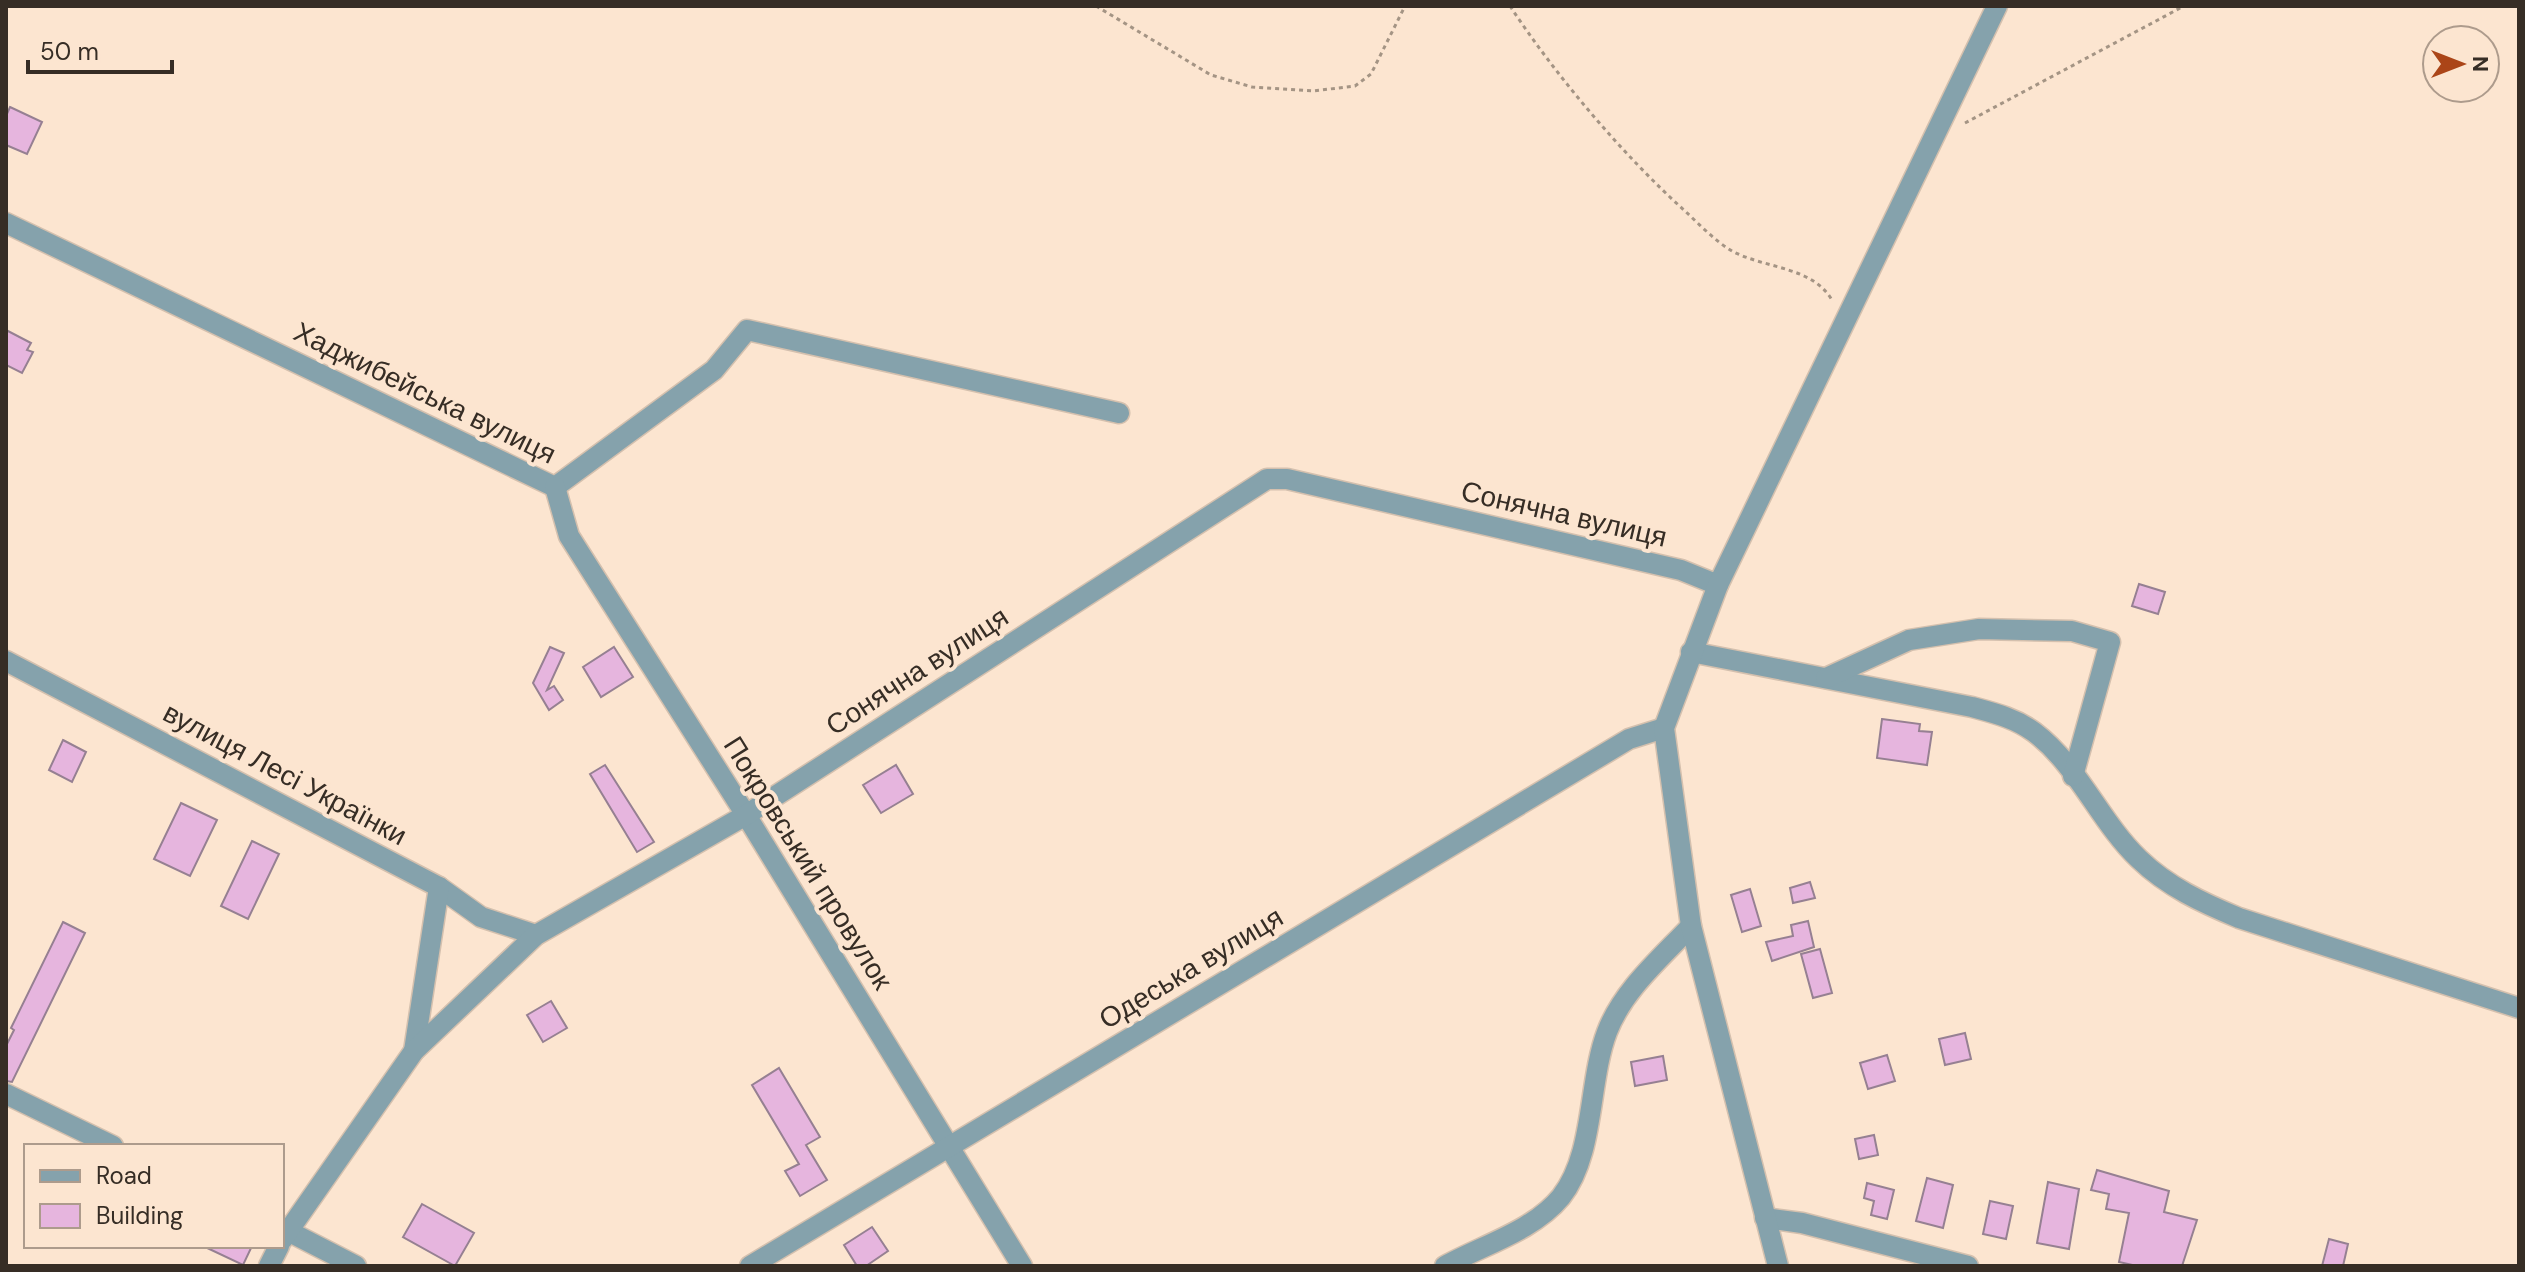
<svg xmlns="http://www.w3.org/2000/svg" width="2525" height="1272" font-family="'DM Sans',sans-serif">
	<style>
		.building { fill: #e6b5de; stroke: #968092; stroke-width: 2 }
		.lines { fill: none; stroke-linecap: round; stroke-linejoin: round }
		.minor-casing { stroke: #d4c0ae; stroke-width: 23 }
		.path { stroke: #a49484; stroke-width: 3; stroke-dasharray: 4 4; stroke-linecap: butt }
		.minor { stroke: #85a2ac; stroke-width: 20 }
		.labels { text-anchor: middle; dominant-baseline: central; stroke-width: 8; stroke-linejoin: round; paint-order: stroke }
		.street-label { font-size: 28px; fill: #362d25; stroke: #fce5d0 }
	</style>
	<rect width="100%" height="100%" fill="#fce5d0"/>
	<g class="building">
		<polygon points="10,107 42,122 27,154 6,145 6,116"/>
		<polygon points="6,330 31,343 27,350 33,352 22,373 6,365"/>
		<polygon points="2139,584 2165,592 2158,614 2132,606"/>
		<polygon points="550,647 564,653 547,690 554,686 563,700 549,710 533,683"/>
		<polygon points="614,647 633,677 601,697 583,667"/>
		<polygon points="1882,719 1920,724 1919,731 1932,732 1927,765 1877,758"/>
		<polygon points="63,740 86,752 72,782 49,770"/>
		<polygon points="605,765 654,842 637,852 590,774"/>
		<polygon points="896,765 913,794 881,813 863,785"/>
		<polygon points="181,803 217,820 190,876 154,859"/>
		<polygon points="252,841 279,854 248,919 221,906"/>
		<polygon points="1810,882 1815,898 1793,903 1790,888"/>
		<polygon points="1750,889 1761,926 1742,932 1731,895"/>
		<polygon points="1808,921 1814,947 1772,961 1766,942 1793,936 1791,925"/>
		<polygon points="63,922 85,933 12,1082 6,1081 6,1046 14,1030 11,1028"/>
		<polygon points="1820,949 1832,993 1813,998 1801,954"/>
		<polygon points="551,1001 567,1028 543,1042 527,1015"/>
		<polygon points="1965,1033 1971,1059 1945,1065 1939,1039"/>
		<polygon points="1887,1055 1895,1081 1868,1089 1860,1063"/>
		<polygon points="1663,1056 1667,1080 1635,1086 1631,1062"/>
		<polygon points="779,1068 820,1137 806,1145 827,1180 800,1196 785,1171 799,1164 752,1085"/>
		<polygon points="1874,1135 1878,1155 1859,1159 1855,1139"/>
		<polygon points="2097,1170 2169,1191 2164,1212 2197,1220 2182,1266 2137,1266 2119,1262 2129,1213 2106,1209 2109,1194 2091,1190"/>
		<polygon points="1927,1178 1953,1185 1943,1228 1916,1221"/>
		<polygon points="2048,1182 2079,1189 2069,1249 2037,1243"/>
		<polygon points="1867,1183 1894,1190 1887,1219 1871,1215 1874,1201 1864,1198"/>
		<polygon points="1990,1201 2013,1206 2006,1239 1983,1234"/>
		<polygon points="422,1204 474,1233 455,1266 403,1237"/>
		<polygon points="872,1227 888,1251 866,1266 857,1266 844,1245"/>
		<polygon points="2329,1239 2348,1244 2343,1266 2322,1266"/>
		<polygon points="203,1246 252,1246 243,1265"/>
	</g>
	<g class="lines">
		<defs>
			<g id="minor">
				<polyline points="6,223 555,487 714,370 747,330 1119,413"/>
				<polyline points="555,487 569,536 746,815 1022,1266"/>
				<path d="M1691,652L1972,707C1994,713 2015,718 2034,732C2078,765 2100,822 2139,859C2168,887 2203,903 2239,918L2519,1008"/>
				<polyline points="6,661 439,887 481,917 536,935"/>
				<polyline points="1826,678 1909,640 1979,629 2072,631 2110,642 2073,776"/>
				<polyline points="414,1051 439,887"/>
				<polyline points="6,1094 113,1146"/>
				<polyline points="1765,1218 1802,1223 1968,1266"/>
				<polyline points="282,1228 356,1266"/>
				<polyline points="282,1240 414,1051 536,935 746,815 1267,479 1287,479 1681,570 1718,585"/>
				<polyline points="269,1266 279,1246"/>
				<polyline points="750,1266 1629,739 1664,728"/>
				<path d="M1445,1266C1483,1245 1533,1231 1561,1197C1595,1154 1588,1082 1607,1032C1623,990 1661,958 1691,926"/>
				<polyline points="1778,1266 1691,926 1664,728 1718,585 1997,6"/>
			</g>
		</defs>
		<use href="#minor" class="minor-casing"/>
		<g class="path">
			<polyline points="1096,6 1211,75 1252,87 1313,91 1355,86 1371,74 1405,6"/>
			<path d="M1510,6C1556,76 1623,155 1685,211C1700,225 1715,241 1732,251C1765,269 1814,266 1833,302"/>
			<polyline points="1965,123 2184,6"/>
		</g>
		<use href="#minor" class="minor"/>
	</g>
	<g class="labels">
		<g class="street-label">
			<text transform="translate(425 393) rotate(26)">Хаджибейська вулиця</text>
			<text transform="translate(1564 514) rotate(13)">Сонячна вулиця</text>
			<text transform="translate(917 671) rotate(-33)">Сонячна вулиця</text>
			<text transform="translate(285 774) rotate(28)">вулиця Лесі Українки</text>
			<text transform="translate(808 863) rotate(58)">Покровський провулок</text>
			<text transform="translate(1191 968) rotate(-31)">Одеська вулиця</text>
		</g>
	</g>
	<rect width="2525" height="1272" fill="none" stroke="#362d25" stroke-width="16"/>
	<rect x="24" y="1144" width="260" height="104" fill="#fce5d0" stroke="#ad9b8c" stroke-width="2"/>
	<rect x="40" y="1170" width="40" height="12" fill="#85a2ac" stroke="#ad9b8c" stroke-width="2"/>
	<text x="96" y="1184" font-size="24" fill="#362d25">Road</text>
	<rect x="40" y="1204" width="40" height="24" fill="#e6b5de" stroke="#ad9b8c" stroke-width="2"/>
	<text x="96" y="1224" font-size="24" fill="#362d25">Building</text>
	<g transform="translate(2461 64) rotate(90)"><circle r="38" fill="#fce5d0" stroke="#ad9b8c" stroke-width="2"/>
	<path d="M0-6L14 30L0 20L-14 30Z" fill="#ab4518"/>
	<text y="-12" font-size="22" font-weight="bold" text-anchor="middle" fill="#362d25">N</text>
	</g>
	<path d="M28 60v12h144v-12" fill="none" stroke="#362d25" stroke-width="4"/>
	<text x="40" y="60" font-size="24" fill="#362d25" stroke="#fce5d0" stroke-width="6" paint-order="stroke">50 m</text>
</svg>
